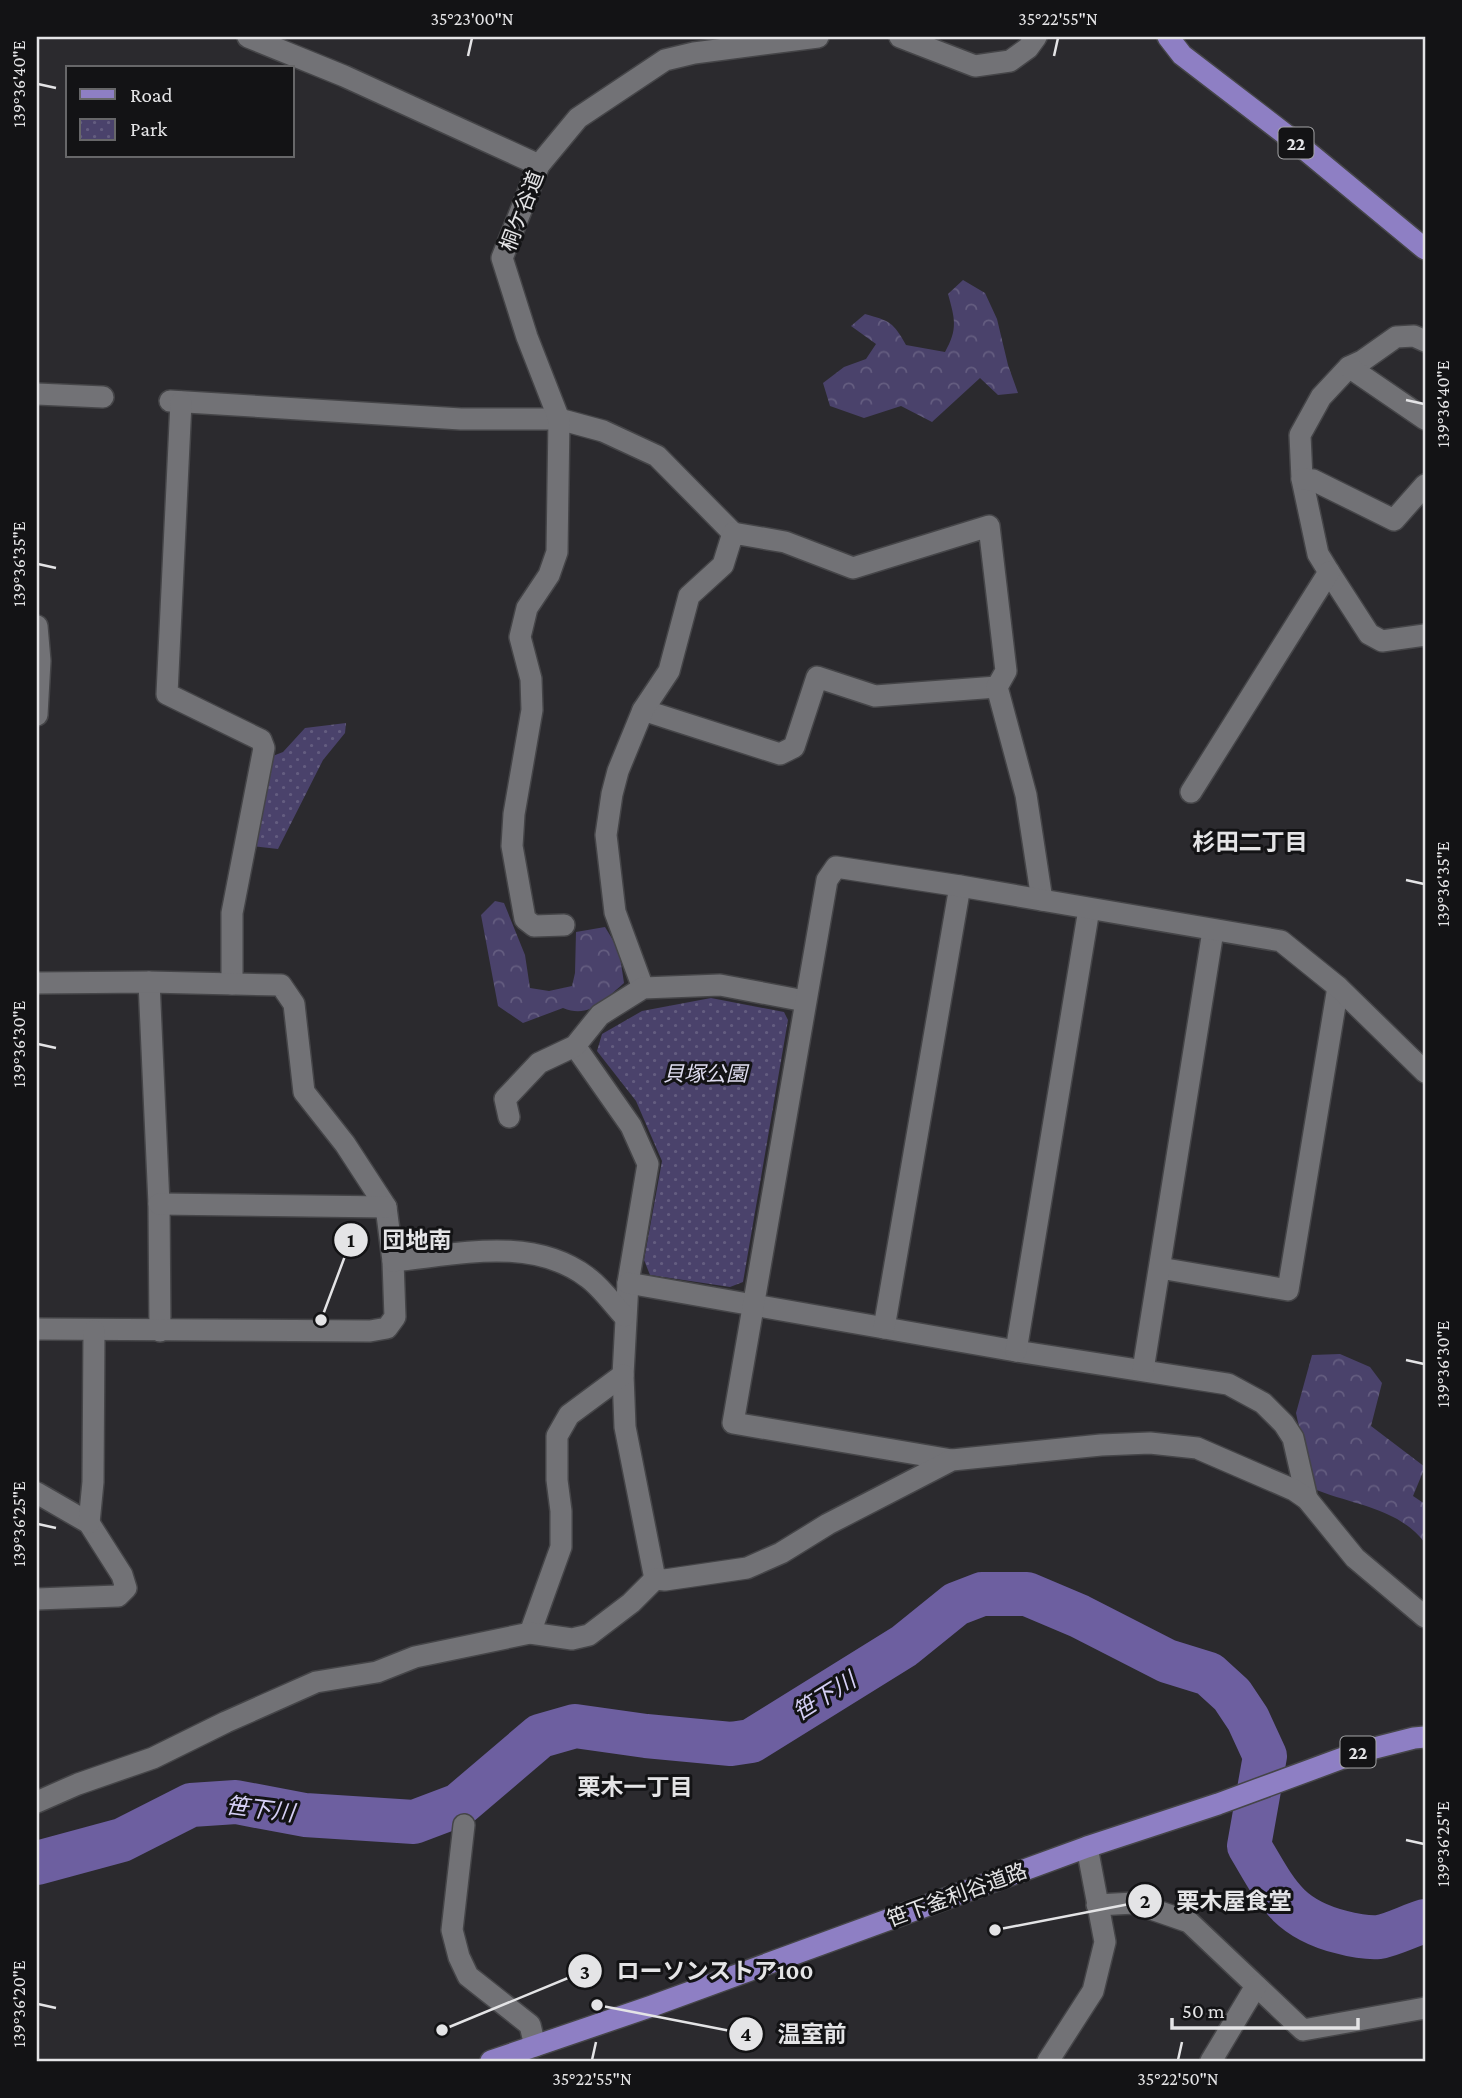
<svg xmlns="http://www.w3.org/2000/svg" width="1462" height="2098" font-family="'Crimson Pro','Noto Sans JP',serif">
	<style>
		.forest { fill: url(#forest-crowns) }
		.park { fill: url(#park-dots) }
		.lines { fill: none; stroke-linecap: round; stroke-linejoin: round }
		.river { stroke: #6d5fa0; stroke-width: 44 }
		.street-casing { stroke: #454548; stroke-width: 24 }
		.secondary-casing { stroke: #454548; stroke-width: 24 }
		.primary-casing { stroke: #454548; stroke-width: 24 }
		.street { stroke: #727276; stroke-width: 21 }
		.secondary { stroke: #727276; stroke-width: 21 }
		.primary { stroke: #8e7fc4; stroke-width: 21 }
		.ticks { fill: none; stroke: #e4e4e6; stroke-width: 2.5 }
		.labels { text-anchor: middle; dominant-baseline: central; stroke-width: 6; stroke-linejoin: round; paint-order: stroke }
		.shield { fill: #131315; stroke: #a5a5a7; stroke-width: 2 }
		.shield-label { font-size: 19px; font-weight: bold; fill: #e4e4e6 }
		.street-label { font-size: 21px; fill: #e4e4e6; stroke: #131315 }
		.park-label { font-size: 21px; font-style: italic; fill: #dfddf0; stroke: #131315 }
		.neighbourhood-label { font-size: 23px; font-weight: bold; fill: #e4e4e6; stroke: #131315 }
		.water-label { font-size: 23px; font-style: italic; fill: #d5cff5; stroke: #131315 }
		.leader { fill: none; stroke: #e4e4e6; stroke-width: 2.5 }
		.callout-dot { fill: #e4e4e6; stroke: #131315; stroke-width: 2.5 }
		.mark-label { font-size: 21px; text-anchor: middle; font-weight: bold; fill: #111 }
		.callout-label { font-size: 23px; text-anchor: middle; font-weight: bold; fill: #e4e4e6; stroke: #131315; stroke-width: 6; stroke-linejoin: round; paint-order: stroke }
		.neatline { fill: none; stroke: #e4e4e6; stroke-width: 2.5 }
		.ticks-label { font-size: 18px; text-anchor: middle; fill: #e4e4e6 }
	</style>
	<defs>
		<pattern id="forest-crowns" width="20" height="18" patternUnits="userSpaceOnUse" patternTransform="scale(1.75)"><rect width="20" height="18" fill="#4a426b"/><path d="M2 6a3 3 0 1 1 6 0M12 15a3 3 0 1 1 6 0" fill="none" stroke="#645d80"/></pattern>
		<pattern id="park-dots" width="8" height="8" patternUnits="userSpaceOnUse" patternTransform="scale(1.75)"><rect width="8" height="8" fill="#4a426b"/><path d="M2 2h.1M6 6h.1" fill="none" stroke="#645d80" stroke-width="1.8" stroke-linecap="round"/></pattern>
	</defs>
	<rect width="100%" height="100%" fill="#2b2a2e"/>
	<g class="forest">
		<path d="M963,280L985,293L997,319L1008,365L1018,393L998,395L980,378L932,422L901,406L864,418L830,406L823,383L844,367L866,359L876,344L851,326L865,314C890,321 893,322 906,345L945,352C958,329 955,319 948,294Z"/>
		<path d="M495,901L504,903L525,955L530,988L549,991L572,986L575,973L576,932L605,927L619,950L624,983C605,999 590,1019 563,1008L523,1023L498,1006L481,915Z"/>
		<path d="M1340,1354L1370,1367L1382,1383L1371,1426L1425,1467L1413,1496L1425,1504V1543C1398,1507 1351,1505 1312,1488L1296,1413L1312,1355Z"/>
	</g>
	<g class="park">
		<polygon points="346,723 345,733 323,760 278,849 252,846 265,759 283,752 305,728"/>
		<polygon points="711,998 784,1012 788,1020 743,1282 730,1287 650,1275 644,1260 662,1161 636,1101 597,1051 602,1034 642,1011"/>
	</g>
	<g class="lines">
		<path class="river" d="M37,1863L122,1840L191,1805L236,1802L305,1815L414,1822L459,1805L540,1736L575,1726L646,1736L731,1744L751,1741L904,1646L956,1604L982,1594H1027L1079,1616L1167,1661L1209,1674L1232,1695L1248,1719L1265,1756L1249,1846C1276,1891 1286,1918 1341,1932C1351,1935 1368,1938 1379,1937C1392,1935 1411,1925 1425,1921"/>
		<defs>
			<g id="street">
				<polyline points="248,37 344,76 539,165"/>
				<polyline points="900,37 975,66 1010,61 1028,48 1036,37"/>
				<polyline points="1425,341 1414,336 1396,337 1362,361 1349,367 1321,397 1300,435 1302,479 1318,554 1329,572 1369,634 1382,641 1425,635"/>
				<polyline points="1349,367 1425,419"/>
				<polyline points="37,394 103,397"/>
				<polyline points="170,401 461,419 559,419 603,431 657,456 733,533"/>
				<polyline points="181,402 167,694 261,740 264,748 232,913 232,984"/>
				<polyline points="1302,479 1313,480 1394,520 1425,485"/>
				<polyline points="37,626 40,661 37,715"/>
				<polyline points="643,710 780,754 794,747 817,677 875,696 997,687"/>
				<polyline points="1191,792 1329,572"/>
				<polyline points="564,925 534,926 525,919 512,846 514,814 532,710 531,679 520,637 527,608 549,575 557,552 559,419 527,337 502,258 539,165 578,118 665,60 694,53 818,37"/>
				<polyline points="149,982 159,1204 160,1331"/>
				<polyline points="37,983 149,982 281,985 294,1004 304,1092 345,1144 386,1207 393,1261 395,1317 387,1328 370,1331 37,1329"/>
				<polyline points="643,988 615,912 606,835 612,794 618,771 643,710 669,671 689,596 723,565 733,533 785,542 853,568 989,526 1006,671 997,687 1026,795 1042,900"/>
				<polyline points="575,1046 631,1126 648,1164 628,1283 623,1375 625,1427 655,1579"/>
				<polyline points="509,1117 505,1099 539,1063 575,1046 600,1015 643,988 720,985 805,1001"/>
				<polyline points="159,1204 386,1207"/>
				<path d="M393,1261C456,1255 531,1235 587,1277C601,1287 612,1303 624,1316"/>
				<polyline points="1160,1268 1288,1290 1338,987"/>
				<polyline points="628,1283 1016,1351 1228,1384 1263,1403 1284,1424 1293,1438 1307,1499"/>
				<polyline points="884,1328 960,886"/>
				<polyline points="1016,1351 1089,909"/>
				<polyline points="1143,1370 1213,931"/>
				<polyline points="952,1460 733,1423 827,880 836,867 960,886 1281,941 1338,987 1425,1072"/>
				<polyline points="37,1493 89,1523 122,1575 126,1588 118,1596 37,1599"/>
				<polyline points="89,1523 93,1482 94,1331"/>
				<polyline points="530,1633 561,1547 561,1511 557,1480 557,1436 569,1415 623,1375"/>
				<polyline points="37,1802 78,1784 153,1758 226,1722 316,1682 377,1672 415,1657 530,1633 572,1639 589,1635 631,1603 655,1579 665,1580 747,1568 781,1553 828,1524 952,1460 1101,1445 1150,1443 1197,1448 1294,1490 1307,1499 1355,1558 1425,1617"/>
				<polyline points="464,1825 452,1930 459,1957 468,1976 530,2025 535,2046"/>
				<polyline points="1097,1905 1134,1903 1189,1922 1303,2030 1425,2008"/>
				<polyline points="1211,2061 1256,1986"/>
			</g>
			<polyline id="secondary" points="1048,2061 1093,1991 1105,1942 1087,1847"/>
			<g id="primary">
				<polyline points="1168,37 1182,55 1298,144 1425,249"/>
				<polyline points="491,2061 652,2006 1087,1847 1218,1804 1359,1752 1414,1738 1425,1737"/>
			</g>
		</defs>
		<use href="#street" class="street-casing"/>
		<use href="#secondary" class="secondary-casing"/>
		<use href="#primary" class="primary-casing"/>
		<use href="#street" class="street"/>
		<use href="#secondary" class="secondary"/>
		<use href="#primary" class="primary"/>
	</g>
	<path class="ticks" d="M468,56L472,38M1054,56L1058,38M38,84L56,88M1406,400L1424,404M38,564L56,568M1406,880L1424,884M38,1044L56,1048M1406,1360L1424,1364M38,1524L56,1528M1406,1840L1424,1844M38,2004L56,2008M592,2060L596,2042M1178,2060L1182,2042"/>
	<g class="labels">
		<g class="shield">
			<rect x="1278.5" y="127.5" width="35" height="31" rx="5"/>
			<rect x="1340.5" y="1736.5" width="35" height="31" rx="5"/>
		</g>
		<g class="shield-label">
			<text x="1296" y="143">22</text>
			<text x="1358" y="1752">22</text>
		</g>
		<g class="street-label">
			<text transform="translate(522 211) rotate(-69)">桐ケ谷道</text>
			<text transform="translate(957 1895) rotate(-20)">笹下釜利谷道路</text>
		</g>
		<g class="park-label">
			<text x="705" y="1074">貝塚公園</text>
		</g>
		<g class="neighbourhood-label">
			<text x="1250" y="842">杉田二丁目</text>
			<text x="635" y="1787">栗木一丁目</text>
		</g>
		<g class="water-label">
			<text transform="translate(824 1696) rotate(-32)">笹下川</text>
			<text transform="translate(260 1809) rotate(7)">笹下川</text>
		</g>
	</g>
	<path class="leader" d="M321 1320L351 1240M995 1930L1145 1901M442 2030L585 1971M597 2005L746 2034"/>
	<g class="callout-dot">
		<circle cx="321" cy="1320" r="7"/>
		<circle cx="995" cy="1930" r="7"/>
		<circle cx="442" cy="2030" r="7"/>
		<circle cx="597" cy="2005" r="7"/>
		<circle cx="351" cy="1240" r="18"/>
		<circle cx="1145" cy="1901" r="18"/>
		<circle cx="585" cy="1971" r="18"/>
		<circle cx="746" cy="2034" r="18"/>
	</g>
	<g class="mark-label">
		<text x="351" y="1247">1</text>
		<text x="1145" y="1908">2</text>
		<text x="585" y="1979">3</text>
		<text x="746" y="2041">4</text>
	</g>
	<g class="callout-label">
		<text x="417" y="1248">団地南</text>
		<text x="1234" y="1909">栗木屋食堂</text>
		<text x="715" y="1979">ローソンストア100</text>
		<text x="812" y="2042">温室前</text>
	</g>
	<rect width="1462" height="2098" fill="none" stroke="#131315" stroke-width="77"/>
	<rect x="66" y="66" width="228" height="91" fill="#131315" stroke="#676769" stroke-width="2"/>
	<rect x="80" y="89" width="35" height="10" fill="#8e7fc4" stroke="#676769" stroke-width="2"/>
	<text x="130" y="102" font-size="21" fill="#e4e4e6">Road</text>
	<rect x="80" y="119" width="35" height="21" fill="url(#park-dots)" stroke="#676769" stroke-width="2"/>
	<text x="130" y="136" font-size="21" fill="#e4e4e6">Park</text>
	<path d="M1172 2018v10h186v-10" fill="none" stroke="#e4e4e6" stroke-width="3.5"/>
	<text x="1182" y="2018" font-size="21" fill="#e4e4e6" stroke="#131315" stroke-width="5" paint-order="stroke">50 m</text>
	<rect x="38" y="38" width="1386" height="2022" class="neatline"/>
	<g class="ticks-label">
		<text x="472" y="25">35°23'00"N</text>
		<text x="1058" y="25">35°22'55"N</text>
		<text transform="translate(19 84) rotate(-90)" y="6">139°36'40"E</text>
		<text transform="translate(1443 404) rotate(-90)" y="6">139°36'40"E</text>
		<text transform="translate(19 564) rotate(-90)" y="6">139°36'35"E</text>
		<text transform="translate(1443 884) rotate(-90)" y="6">139°36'35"E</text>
		<text transform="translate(19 1044) rotate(-90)" y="6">139°36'30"E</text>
		<text transform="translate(1443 1364) rotate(-90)" y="6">139°36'30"E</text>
		<text transform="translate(19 1524) rotate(-90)" y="6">139°36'25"E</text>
		<text transform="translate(1443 1844) rotate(-90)" y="6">139°36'25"E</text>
		<text transform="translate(19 2004) rotate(-90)" y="6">139°36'20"E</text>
		<text x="592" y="2085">35°22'55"N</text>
		<text x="1178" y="2085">35°22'50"N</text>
	</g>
</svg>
